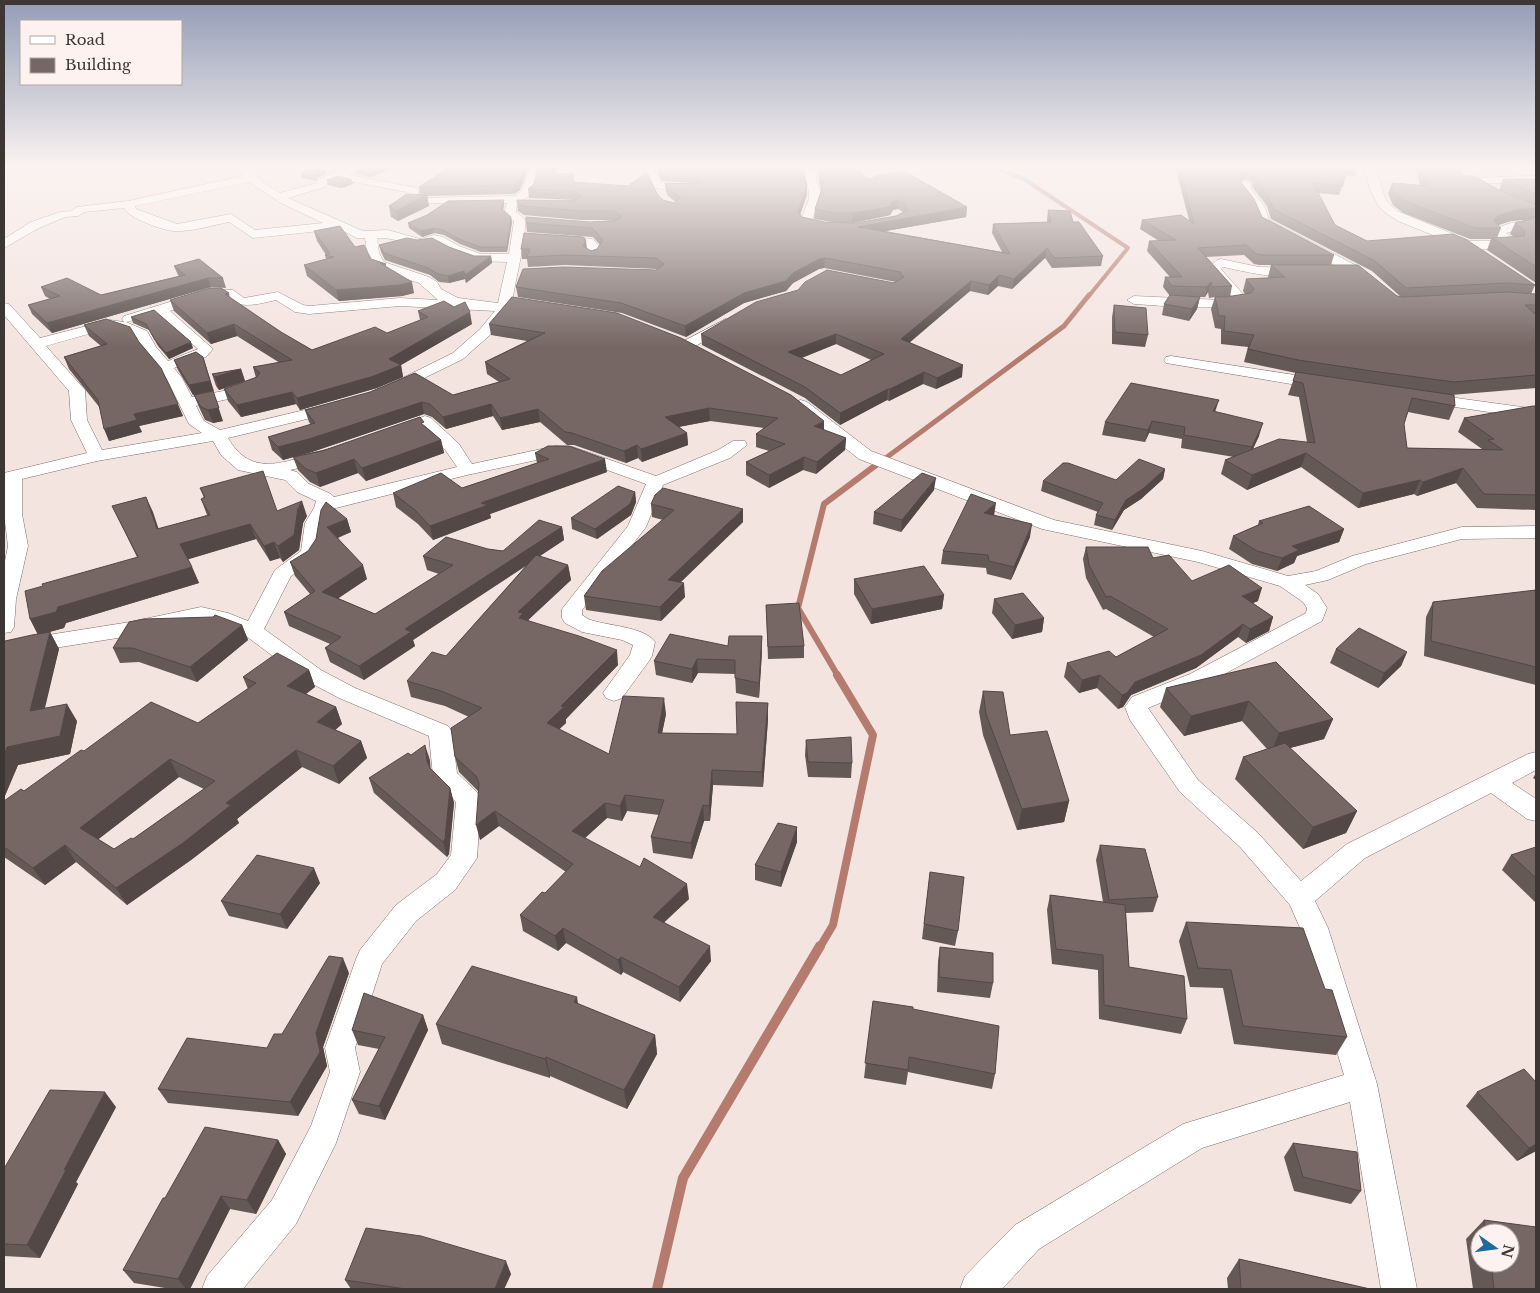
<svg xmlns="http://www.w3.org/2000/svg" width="1540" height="1293" font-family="'Libre Baskerville',serif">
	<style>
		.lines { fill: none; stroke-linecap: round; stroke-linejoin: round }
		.stream-far4 { stroke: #b47b6e; stroke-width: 4 }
		.stream-far3 { stroke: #b47b6e; stroke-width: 5 }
		.stream-far2 { stroke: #b47b6e; stroke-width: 6 }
		.stream-far1 { stroke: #b47b6e; stroke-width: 8 }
		.stream { stroke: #b47b6e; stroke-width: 10 }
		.street-casing { stroke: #7c6d6a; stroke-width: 1 }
		.street { fill: #fff; fill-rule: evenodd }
		.wall { fill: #655956; fill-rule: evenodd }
		.shaded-wall { fill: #534846 }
		.building { fill: #766764; stroke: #534846; fill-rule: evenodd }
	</style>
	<rect width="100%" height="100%" fill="#f4e4e0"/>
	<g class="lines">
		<polyline class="stream-far4" points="990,166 1024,179 1128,248 1088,297"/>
		<polyline class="stream-far3" points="879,463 1064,326 1089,295"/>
		<polyline class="stream-far2" points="838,676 798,608 824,504 880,462"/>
		<polyline class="stream-far1" points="820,947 833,925 873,735 837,675"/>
		<polyline class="stream" points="657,1289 683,1178 820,946"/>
		<defs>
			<g id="street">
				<path d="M98,166H122C117,171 102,173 96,168Z"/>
				<path d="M239,166H246L264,183L280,193L317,183L319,179L339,171L319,173L290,168L289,166H345L347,169L355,166H369L368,168L349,175L417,188L419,190L417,198L515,196L522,191L530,166H540L533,193L517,204L516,212L526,220L523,246L510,311L490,335L463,359L398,391H388L385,388L388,385L453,353L480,329L495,311L400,306L309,314L295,312L276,300C258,304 240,310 225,297H213L170,311L213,349L206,357L174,368L182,378L192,397L223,391L254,380L259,382L262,385L259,388L233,398L196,406L204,421L220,430L334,403L340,405L342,408L340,411L228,438C252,479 284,461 322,452L328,453L331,457L328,461L290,470L297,472L309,484L331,494L334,497L457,467L446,451L423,428L402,436H390L388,433L390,430L425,416L431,418L459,444L472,464L555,446L573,447L656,476L718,450L733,441H745L747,445L730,458L663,485L646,527L582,610V615L588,619C605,626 644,626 655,642L652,656L649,661L622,698L614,701L606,698L603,693L630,655L633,645L622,640L582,632L565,623L562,618V609L628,526L646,484L571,457L555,456L467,475L332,509L323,523L319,552L311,563L291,576L264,629L321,670L355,688L448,726L452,732L457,773L478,793L481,799L477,858L455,890L416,921L382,964L355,1048L360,1072L336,1143L296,1224L243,1289H202L207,1276L272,1200L311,1126L330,1072L325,1048L356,959L360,950L396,905L437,874L451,855L456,802L436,782L433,776L429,736L339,698L305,680L246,636L201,619L130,636L4,656V642L130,622L201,607L228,613L248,621L275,570L301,551L305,523L314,508L316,501L297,492L285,480L238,470L221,455L213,441L97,461L22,479V514L28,546L16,599L14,627L11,632L4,633V566L8,546L4,514V473L87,453L71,420L69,391L4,315V303L9,304L40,338L110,320L124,322L122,319L124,316L212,289L233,290L244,298L278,292L303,305L309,306L400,298L438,300L419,283L374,268L367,253L365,238H357L339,229L253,238L229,222C214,225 190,232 175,231C164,231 128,218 124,208L84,212L78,216L65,217L39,228L4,248V239L31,222L60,212L71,211L77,207L128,201L243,176L237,168ZM338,179L407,192L403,200L409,203H507L504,213L514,221L509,254H481L459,246L443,237L434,235L420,239L388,230L363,231L288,198L325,187L327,183ZM249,182L281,203L323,223L255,230L231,214L177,224L136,209L135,206ZM377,238C401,237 410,250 434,243L451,252L476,261L507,262L498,303L458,298L441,289L437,282L429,277L384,262L379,253ZM158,314L198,349L168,361L156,347L147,331L126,322ZM110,328L117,329L136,337L145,352L167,379L189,424L202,433L102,450L87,420L85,390L46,346Z"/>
				<path d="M643,166H653L661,183L695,185L701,188C693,195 664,190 653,187Z"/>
				<polygon points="1364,166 1374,166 1386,200 1397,211 1470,241 1501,241 1491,232 1493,229 1511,223 1536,219 1536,226 1506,233 1519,244 1517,247 1470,250 1398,221 1383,211 1378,205 1370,189"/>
				<polygon points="811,171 816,174 816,180 821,194 812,220 836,225 838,228 836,231 832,232 802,225 800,222 809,199 809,191 805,180 807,172"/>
				<polygon points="1536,176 1536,182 1472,184 1467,181 1472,178"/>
				<polygon points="1246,181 1251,184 1251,189 1265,207 1269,220 1361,268 1362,271 1361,274 1351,274 1260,225 1253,207 1239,189 1242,182"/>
				<polygon points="556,235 593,239 602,250 596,258 588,258 586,255 589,250 585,245 552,242 550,239 552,236"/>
				<path d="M1221,259L1259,267L1297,268L1303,272C1294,284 1238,270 1223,267L1221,269L1249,301C1239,313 1153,305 1134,304L1127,300L1134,296L1222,300L1233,298L1208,268L1217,260Z"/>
				<polygon points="726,319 733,323 731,326 692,348 682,348 680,345 682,342"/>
				<polygon points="1171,356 1321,379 1326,381 1329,384 1326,387 1321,389 1166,363 1164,360 1166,357"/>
				<polygon points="1427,394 1536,409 1536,419 1421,402 1419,399 1421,396"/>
				<polygon points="801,400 807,402 871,451 1054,520 1202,551 1288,576 1316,571 1352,556 1462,527 1536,526 1536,538 1462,539 1366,564 1328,580 1305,585 1318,594 1327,608 1322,621 1206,684 1148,708 1198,780 1258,833 1301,881 1347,844 1528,754 1536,752 1536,770 1512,783 1536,799 1536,821 1527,819 1491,793 1365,858 1315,901 1328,928 1377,1084 1417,1289 1381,1289 1350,1102 1202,1148 1039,1249 1002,1289 960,1289 965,1276 1015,1225 1183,1124 1344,1075 1300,928 1290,905 1240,847 1180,792 1130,720 1125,707 1132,697 1190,674 1306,613 1307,608 1303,602 1280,586 1198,562 1042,529 859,459 795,408 793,405 795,402"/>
			</g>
		</defs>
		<use href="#street" class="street-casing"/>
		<use href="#street" class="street"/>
	</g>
	<g class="wall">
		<polygon points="366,166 397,166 397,167 370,177 356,174 355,170"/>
		<polygon points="472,166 529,166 520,190 514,194 427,196 429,206 398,221 391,217 389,206 420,195 419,187 469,167"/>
		<path d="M658,166H804V174L807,185V194L800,215L802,217L824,222H832L814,219L815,209L821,190L819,181V172L865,177L967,207L966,217L885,231L1002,252L992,233L993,224L1047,222V220L1048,210L1073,222L1103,256L1101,266L1052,268L1045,258L1012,289L998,286L988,295L970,291L909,342L962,377L936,389L923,384L889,401L887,400L840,425L805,398L702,345L701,334L896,282L824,268L819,269L793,283L786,291L744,303L686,337L622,313L518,297L516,287L656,270L658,269L565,265L528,267L527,259H522L521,249L586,248L591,251L597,249L600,245L593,237L527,232L526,223L590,222L615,220H581L524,215L518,211L517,202L575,200L529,198L528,189L534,184L553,174L573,173L574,182L657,194L663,200L674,203L676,202L668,196L666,192L665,183H695L662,181L658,173ZM898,209L903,212L896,216L856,223H852L882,217L890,215L893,210ZM836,344L871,360L841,375L802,358Z"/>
		<polygon points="807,166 856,166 855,169 819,171"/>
		<path d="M1175,166H1357L1358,167L1355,176L1345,175V178L1343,187H1342L1339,195L1318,193L1335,225L1367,241L1535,285L1531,294H1536V388L1451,395L1455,406L1449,420L1408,412L1404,424L1407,448L1482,449L1458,432L1464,418L1536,406V510L1477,508L1456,483L1417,496L1414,494L1358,508L1301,467L1247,490L1221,474L1225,460L1234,457L1181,448L1182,439L1149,433L1145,442L1102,435L1105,422L1215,412L1259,436L1253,449L1307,442L1299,397L1288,395L1296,373L1244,362L1248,347L1221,344V329L1215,328L1211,309L1215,297L1209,298L1208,292L1205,297H1200L1197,309L1189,321L1162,315L1164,304L1170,296L1163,287L1165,277H1170L1147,251L1149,241H1159L1140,229L1142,220H1189ZM1246,179L1252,182L1253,188L1267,206L1271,219L1372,271L1401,297L1397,296L1331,265L1334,255L1262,217L1240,181ZM1244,255L1254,264L1259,265H1271L1268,277L1269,278L1246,279L1243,291L1245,294L1226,297H1220H1230L1232,286L1206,257Z"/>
		<path d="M1415,166H1439L1499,190L1503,179H1536V283L1487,250L1491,239H1470L1403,213L1393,205L1388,194L1392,183L1420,185ZM1528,219L1515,223L1510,234L1514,237L1497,238L1501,228L1498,225L1511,221Z"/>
		<polygon points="325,169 326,174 318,177 316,181 302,178 301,173"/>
		<polygon points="351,179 353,184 341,188 328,185 327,180"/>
		<polygon points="504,205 503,210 512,222 507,252 481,252 460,244 444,235 434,233 422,237 409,228 408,223"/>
		<polygon points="314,231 355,247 371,259 386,264 386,267 414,293 402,296 339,301 307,276 304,265 326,259 325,255 326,255 317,241"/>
		<polygon points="379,245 449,247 474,256 491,256 492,263 466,283 465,279 449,283 439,282 430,275 385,260 381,252"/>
		<polygon points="174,266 223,278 226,288 211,287 52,333 32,314 28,305 50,299 45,296 41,287 101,295 179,276 178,275"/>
		<polygon points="229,293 230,298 281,332 312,350 387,333 420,320 418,311 472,324 401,365 403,377 377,388 300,410 296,404 241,417 228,401 224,389 256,378 253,367 280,363 237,336 211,344 174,311 170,300"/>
		<polygon points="512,297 824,430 846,438 845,450 816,474 803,470 769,488 746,475 746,462 769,451 756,447 756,434 764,428 710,421 679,427 687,433 688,445 642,462 638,458 626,463 574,445 567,445 540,422 502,430 493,416 446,429 432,417 424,414 312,452 297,456 425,426 441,440 444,453 366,481 358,473 320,487 310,482 298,470 293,457 283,460 272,450 268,437 311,425 309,422 305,410 453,395 499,382 487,374 485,362 527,341 491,335 489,324"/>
		<polygon points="1114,305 1148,335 1145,347 1112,344 1112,317"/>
		<polygon points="154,310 193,348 169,359 158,346 149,330 133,323 131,317"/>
		<polygon points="106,319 183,416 139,426 142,432 109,441 100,408 69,369 64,357 101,346 89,336 84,325"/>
		<polygon points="174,360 223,421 213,423 205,420 199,407 194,395 193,395 178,370"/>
		<polygon points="241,369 245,381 219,390 216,386 212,374"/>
		<polygon points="535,453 607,472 490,514 491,518 433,540 418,524 396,507 393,493 462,488 537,463"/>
		<polygon points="1165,469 1163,479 1141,499 1124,510 1112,530 1094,525 1096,515 1098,512 1041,491 1043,481 1116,480"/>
		<polygon points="200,488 277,511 307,516 303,523 299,550 283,562 280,558 270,561 256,539 188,559 192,567 199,583 66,623 64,628 46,633 50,632 59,649 44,708 77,721 70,754 18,765 4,798 4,645 38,634 30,619 137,557 112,506 146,497 158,529 207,515 201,499 204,498"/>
		<polygon points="934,490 901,532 873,524 874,512"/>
		<polygon points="635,492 636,502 631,515 597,539 572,529 571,518"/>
		<polygon points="651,504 743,522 680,583 685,597 661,621 586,610 584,596 663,520 652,517"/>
		<polygon points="994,515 1030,537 1011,580 987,574 986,568 941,564 943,551"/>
		<polygon points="347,519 351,532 338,538 367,579 338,598 375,614 439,574 427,570 423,556 488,549 503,551 562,527 564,540 540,556 568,565 571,580 528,620 618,665 566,719 566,723 559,729 609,754 666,714 662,733 737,734 768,703 768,719 763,787 713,785 710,821 704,821 692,859 653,853 651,837 659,815 627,811 622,821 607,818 585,838 689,899 664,922 711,961 680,1002 623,972 621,975 566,943 558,951 523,931 520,915 545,893 566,872 499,826 480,840 478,791 459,772 455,757 469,717 445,706 411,697 407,681 446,656 526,566 413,640 415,646 364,680 330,662 325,648 330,644 289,626 284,612 310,594 295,576 290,562 308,551"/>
		<polygon points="1259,521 1344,529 1339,542 1297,556 1294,563 1277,571 1252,564 1229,549 1233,536 1258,525"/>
		<polygon points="1086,547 1153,558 1192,581 1258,601 1253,603 1273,617 1269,631 1246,643 1238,637 1196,668 1131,695 1123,707 1118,709 1097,688 1079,693 1064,677 1067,663 1116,657 1154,637 1106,609 1103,610 1086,578 1083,559"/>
		<polygon points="854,579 944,595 942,609 871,624 854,594"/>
		<polygon points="1536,590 1536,685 1424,656 1426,617 1433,602"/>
		<polygon points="994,599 1044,618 1042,632 1012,639 992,613"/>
		<polygon points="766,605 804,646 804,658 768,659"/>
		<polygon points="242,625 248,640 197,682 139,662 120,663 113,648"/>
		<polygon points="728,646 762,651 759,698 736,693 735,674 698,673 692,683 656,675 654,661"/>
		<polygon points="1336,649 1407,652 1401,666 1378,688 1330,663"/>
		<polygon points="1276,662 1333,719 1324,739 1290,748 1357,811 1346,833 1303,849 1235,779 1243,757 1267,749 1242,721 1184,736 1160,707 1166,688"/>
		<path d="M309,670L315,687L306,694L336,707L342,724L335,730L361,741L367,758L339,784L302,767L237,819L239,823L191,860L127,905L76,862L45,885L4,857V801L24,791L84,751L198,723L248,689L243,677ZM179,777L204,789L133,839L114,849L98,839Z"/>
		<polygon points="983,691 1010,735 1069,801 1064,822 1017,830 983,735 979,712"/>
		<polygon points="806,740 852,763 851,778 808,777 805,755"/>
		<polygon points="411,755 430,760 430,768 450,788 454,803 449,854 447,857 374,793 369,778"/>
		<polygon points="1536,773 1536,780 1533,778"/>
		<polygon points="797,827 797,842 781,887 755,880 755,865"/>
		<polygon points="1100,845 1158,897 1153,912 1126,913 1129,967 1187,1019 1181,1034 1099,1019 1098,970 1052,964 1047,910 1050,895 1103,902 1096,860"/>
		<polygon points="1536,847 1536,903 1502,870 1511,855"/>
		<polygon points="930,872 958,931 955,946 922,939"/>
		<polygon points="320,883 287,929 229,916 221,901"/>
		<polygon points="1186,922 1347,1037 1336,1055 1234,1044 1223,988 1190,987 1179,941"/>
		<polygon points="940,947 993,983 990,998 937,992 938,961"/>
		<polygon points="349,973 323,1047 327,1066 298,1116 168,1103 158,1089 267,1048"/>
		<polygon points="873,1001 913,1009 995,1074 992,1089 908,1072 906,1085 864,1078"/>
		<polygon points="578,1004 655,1035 657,1054 627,1109 550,1076 550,1078 442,1044 436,1024"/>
		<polygon points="423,1015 428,1030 385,1120 359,1114 352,1100 379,1049 358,1045 352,1030"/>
		<polygon points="1477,1092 1536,1151 1517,1161 1466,1106"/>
		<polygon points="116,1107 76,1182 78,1184 40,1258 4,1256 4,1167 5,1167"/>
		<polygon points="278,1140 286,1154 256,1214 230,1209 190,1289 171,1289 134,1283 123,1270 165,1198"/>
		<polygon points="1293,1143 1361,1191 1351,1204 1294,1191 1284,1157"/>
		<path d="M1484,1220L1536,1227V1289H1473L1466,1239ZM1480,1233H1510V1263H1480Z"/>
		<polygon points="1239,1259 1370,1289 1228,1289 1227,1278"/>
		<polygon points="511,1274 504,1289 351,1289 345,1280"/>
	</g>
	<g class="shaded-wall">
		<polygon points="387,166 397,166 397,167 370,177 369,172"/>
		<polygon points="524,166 529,166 520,190 514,194 513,185"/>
		<polygon points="552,166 559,166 548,183 547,174"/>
		<polygon points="325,169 326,174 318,177 316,181 314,176 317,172"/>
		<polygon points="1248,170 1246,179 1240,181 1238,190 1243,172"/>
		<polygon points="351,179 353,184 341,188 340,183"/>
		<polygon points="807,185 807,194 798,221 798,212"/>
		<polygon points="427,195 429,206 398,221 396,211"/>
		<polygon points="504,200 504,205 502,214 501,208"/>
		<polygon points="898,200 898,209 893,210 890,215 882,217 852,223 853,213 893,201"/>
		<polygon points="967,207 966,217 858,236 858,227"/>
		<polygon points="1536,208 1536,219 1511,221 1492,227 1494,221 1497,216 1515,210"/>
		<polygon points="511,217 512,222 507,252 507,247"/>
		<polygon points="433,228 434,233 422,237 421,231"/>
		<polygon points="586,240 587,250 583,246"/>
		<polygon points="1047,248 1045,258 1012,289 1014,279"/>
		<polygon points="491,256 492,263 466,283 465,275"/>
		<polygon points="825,258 824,268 819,269 793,283 786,291 744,303 686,337 685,326 744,293 793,273 819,259"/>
		<polygon points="464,271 465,279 449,283 448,276"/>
		<polygon points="999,275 998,286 988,295 989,285"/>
		<polygon points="208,278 211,287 52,333 47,323"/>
		<polygon points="971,281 970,291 901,350 901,339"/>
		<polygon points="412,282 414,293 402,296 339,301 336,290"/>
		<polygon points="1211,282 1208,292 1205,297 1207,287"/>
		<polygon points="1200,297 1197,309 1189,321 1192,309"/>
		<polygon points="470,312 472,324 401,365 403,377 377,388 300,410 297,398 389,359"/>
		<polygon points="234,324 237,336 211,344 207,333"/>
		<polygon points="836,334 836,344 788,363 788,352"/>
		<polygon points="191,342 193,348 169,359 166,353"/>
		<polygon points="203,357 214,391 193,395 189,385"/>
		<polygon points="963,365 962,377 936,389 937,378"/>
		<polygon points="241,369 245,381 219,390 215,377"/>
		<polygon points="924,372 923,384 889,401 890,389"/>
		<polygon points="888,389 887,400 840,425 840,413"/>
		<polygon points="213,391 223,421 213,423 208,410"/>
		<polygon points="292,392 296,404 241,417 237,405"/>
		<polygon points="1219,400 1215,412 1213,411"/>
		<polygon points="422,402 424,414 312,452 283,460 278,447"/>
		<polygon points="178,404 183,416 139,426 142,432 109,441 104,429 134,414"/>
		<polygon points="491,404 493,416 446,429 443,417"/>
		<polygon points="709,408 710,421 666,429 665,417"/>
		<polygon points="538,409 540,422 502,430 500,418"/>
		<polygon points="824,421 824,433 814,426"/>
		<polygon points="1152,421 1149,433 1145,442 1148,430"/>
		<polygon points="1263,423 1259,436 1248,459 1252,447"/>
		<polygon points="687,433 688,445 642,462 641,449"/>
		<polygon points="846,438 845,450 816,474 817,462"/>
		<polygon points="441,440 444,453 366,481 362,468"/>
		<polygon points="637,445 638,458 626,463 624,451"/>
		<polygon points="1306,453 1301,467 1247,490 1252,475"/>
		<polygon points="804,457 803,470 769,488 769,475"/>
		<polygon points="354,459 358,473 320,487 316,473"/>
		<polygon points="605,459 607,472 490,514 491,518 433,540 430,526 481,503"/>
		<polygon points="1463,468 1456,483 1417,496 1423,482"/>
		<polygon points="1165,469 1163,479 1141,499 1124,510 1112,530 1115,520 1126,500"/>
		<polygon points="936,478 934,490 901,532 902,520"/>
		<polygon points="1420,480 1414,494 1358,508 1363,493"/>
		<polygon points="635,492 636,502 631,515 597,539 595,529"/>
		<polygon points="146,497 153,512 164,545 157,529"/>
		<polygon points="302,501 307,516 303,523 299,550 283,562 278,546"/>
		<polygon points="996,503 994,516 984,513"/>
		<polygon points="743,509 743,522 669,593 668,580"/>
		<polygon points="347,519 351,532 331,540 327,527"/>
		<polygon points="250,524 256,539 186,560 180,544"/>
		<polygon points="1032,524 1030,537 1011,580 1014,567"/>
		<polygon points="562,527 564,540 413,640 415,646 364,680 359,666 405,629"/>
		<polygon points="1344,529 1339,542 1297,556 1294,563 1277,571 1282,558 1292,546"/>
		<polygon points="274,542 280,558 270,561 264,546"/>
		<polygon points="363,565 367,579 327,606 322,592"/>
		<polygon points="568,565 571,580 525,623 522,633 518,612"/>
		<polygon points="192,567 199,583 66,623 64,628 38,635 30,619 58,607"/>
		<polygon points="684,583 685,597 661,621 660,607"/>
		<polygon points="1262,588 1258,601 1238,609 1242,596"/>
		<polygon points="944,595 942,609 871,624 872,609"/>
		<polygon points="1273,617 1269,631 1246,643 1250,629"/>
		<polygon points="1044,618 1042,632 1012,639 1015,625"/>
		<polygon points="1243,624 1238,637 1196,668 1131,695 1123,707 1118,709 1122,695 1135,682"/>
		<polygon points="242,625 248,640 197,682 190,667"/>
		<polygon points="50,632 59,649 40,729 30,711"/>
		<polygon points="762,636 762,651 759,698 759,683"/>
		<polygon points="617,650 618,665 566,719 566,723 550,738 547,723 561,706"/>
		<polygon points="1407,652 1401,666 1378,688 1384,673"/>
		<polygon points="697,659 698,673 692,683 692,669"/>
		<polygon points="309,670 315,687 294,703 287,686"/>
		<polygon points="1100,675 1097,688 1079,693 1082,680"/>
		<polygon points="664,698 666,714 659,748 658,733"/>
		<polygon points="1249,701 1242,721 1184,736 1191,716"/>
		<polygon points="768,703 768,719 763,787 762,772"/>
		<polygon points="67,704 77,721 70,754 18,765 4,798 4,756 7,747"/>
		<polygon points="336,707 342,724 324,740 317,722"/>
		<polygon points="1333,719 1324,739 1271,753 1279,733"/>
		<polygon points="361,741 367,758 339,784 333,766"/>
		<polygon points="425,745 430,760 431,776 427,761"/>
		<polygon points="296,750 302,767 237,819 239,823 191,860 127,905 116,888"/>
		<polygon points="170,759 179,777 91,845 80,828"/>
		<polygon points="712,770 713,785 710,821 709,806"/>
		<polygon points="450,788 454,803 449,854 447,857 443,842"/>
		<polygon points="625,795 627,811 622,821 620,806"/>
		<polygon points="1069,801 1064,822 1017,830 1022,809"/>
		<polygon points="605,803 607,818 575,847 572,831"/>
		<polygon points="703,805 704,821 692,859 691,843"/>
		<polygon points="495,811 499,826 480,840 476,825"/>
		<polygon points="1357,811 1346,833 1303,849 1313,827"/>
		<polygon points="797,827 797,842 781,887 781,872"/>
		<polygon points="65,845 76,862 45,885 33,868"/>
		<polygon points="314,868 320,883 287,929 280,914"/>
		<polygon points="687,884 689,899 654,932 653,917"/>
		<polygon points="563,928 566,943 558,951 555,936"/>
		<polygon points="710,946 711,961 680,1002 679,987"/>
		<polygon points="621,957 623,972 621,975 618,960"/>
		<polygon points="343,958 349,973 323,1047 327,1066 298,1116 290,1102 316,1033"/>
		<polygon points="577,997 580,1017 574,1002"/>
		<polygon points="423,1015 428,1030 385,1120 379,1106"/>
		<polygon points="655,1035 657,1054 627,1109 624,1090"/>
		<polygon points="546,1057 550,1076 550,1078 545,1059"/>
		<polygon points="105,1092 116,1107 76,1182 78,1184 40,1258 27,1245 64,1170"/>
		<polygon points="278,1140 286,1154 256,1214 247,1200"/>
		<polygon points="1536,1144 1536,1151 1517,1161 1529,1148"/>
		<polygon points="221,1196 230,1209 190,1289 186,1289 178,1279"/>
		<polygon points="506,1261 511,1274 504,1289 495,1289"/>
	</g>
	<g class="building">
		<polygon points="366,166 387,166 369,172 355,170"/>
		<polygon points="451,166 469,167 472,166 524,166 519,181 513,185 419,187"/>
		<path d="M538,166H552L547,174L573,173L572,182L628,186L647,172L657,194L663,200L674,203L681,198L667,187L665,183L695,184L702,178L695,174L662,172L658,166H804L803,172L807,185L798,212L802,217L824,222L856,223L896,216L908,210L905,204L898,200L893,201L890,206L883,208L853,213H833L815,209L823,186L819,172L860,170L865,177L870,179L876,176L904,171L967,207L858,227L1010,254L993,224L1051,222L1048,210L1070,211L1073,222H1079L1103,256L1054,258L1047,248L1014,279L999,275L989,285L971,281L901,339L963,365L937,378L924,372L890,389H888L840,413L805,387L701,334L756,302L798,290L805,282L827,270L894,283L904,277L900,272L825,258L819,259L793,273L786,281L744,293L685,326L621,303L516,287L523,269L564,267L656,270L664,264L656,258L564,255L527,257L530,249H521L524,233L583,237L586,240L583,246L591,251L597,249L603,240L592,228L526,223V217L590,222L614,221L622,217L614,211H580L522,206L517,202V200L574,201L582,196L574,191L528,189L534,184ZM836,334L884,354L841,375L788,352Z"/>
		<polygon points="1179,166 1357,166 1358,167 1345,166 1345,178 1342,177 1342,186 1313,183 1335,225 1367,241 1453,234 1467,240 1535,285 1506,283 1406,288 1375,261 1273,209 1269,197 1255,179 1254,174 1248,170 1243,172 1240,181 1254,199 1262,217 1334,255 1262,255 1256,254 1246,245 1198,248 1232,286 1212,287 1211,282 1207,287 1172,286 1165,277 1182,277 1149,241 1176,240 1142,220 1181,215 1194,224"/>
		<polygon points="1421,166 1456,167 1464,176 1474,176 1501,191 1536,205 1536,208 1515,210 1497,216 1494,221 1501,228 1475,228 1407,202 1396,194 1392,183 1428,186"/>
		<polygon points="312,169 325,169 317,172 314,176 301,173"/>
		<polygon points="337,176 351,179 340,183 327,180"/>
		<polygon points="1503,179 1536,179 1536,194"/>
		<polygon points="407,194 427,195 396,211 389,206"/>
		<polygon points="504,200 501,208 511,217 507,247 480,247 459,239 443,230 433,228 421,231 408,223 427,215 448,201"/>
		<polygon points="1536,218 1536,267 1492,238 1524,236 1525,231 1515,223"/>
		<polygon points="340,226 355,247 364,245 371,259 386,264 380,263 412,282 399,285 336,290 304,265 334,257 325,255 330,253 314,231"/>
		<polygon points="407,238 417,240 432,238 449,247 474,256 491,256 465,275 464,271 448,276 438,274 428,268 384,253 379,245"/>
		<polygon points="199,259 223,278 208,278 47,323 28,305 60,296 41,287 67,278 101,295 185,275 174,266"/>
		<polygon points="1271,265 1358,265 1397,296 1403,297 1507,292 1536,294 1536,305 1525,305 1536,315 1536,375 1454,382 1372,371 1298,360 1248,349 1254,335 1224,331 1225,316 1219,316 1215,297 1226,297 1251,293 1254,289 1246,279 1285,277"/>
		<polygon points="210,288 221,288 229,293 225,294 281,332 312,350 375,327 387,333 428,317 418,311 444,301 454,307 465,302 470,312 389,359 401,365 374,376 297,398 292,392 237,405 224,389 257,377 260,373 253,367 292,360 234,324 207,333 170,300"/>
		<polygon points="1170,295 1200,297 1192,309 1164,304"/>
		<polygon points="512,297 617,313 681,338 791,395 824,421 814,426 846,438 817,462 804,457 769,475 746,462 785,444 756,434 778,418 709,408 665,417 687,433 641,449 637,445 624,451 572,433 565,432 538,409 500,418 491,404 443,417 430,404 422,402 309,439 278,447 268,437 315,423 305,410 370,392 415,373 453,395 510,379 485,362 545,333 489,324"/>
		<polygon points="1114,305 1146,308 1148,335 1115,332"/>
		<polygon points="154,310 191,342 166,353 155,340 146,324 131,317"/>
		<polygon points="106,319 130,327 139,342 161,368 178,404 134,414 137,420 104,429 98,400 64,357 107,344 84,325"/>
		<polygon points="196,352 203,357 210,381 189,385 174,360"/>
		<polygon points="241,369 215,377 212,374"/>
		<polygon points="1296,372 1454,395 1455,406 1412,398 1404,424 1407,448 1503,450 1488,440 1494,439 1464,418 1533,406 1536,406 1536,495 1484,494 1463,468 1423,482 1420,480 1363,493 1306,453 1252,475 1225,460 1279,439 1315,443 1303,383 1293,381"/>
		<polygon points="1131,383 1219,400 1213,411 1263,423 1252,447 1184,435 1185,427 1152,421 1148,430 1105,422"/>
		<polygon points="213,391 219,408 208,410 201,407 194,395"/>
		<polygon points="420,417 424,422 421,423 441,440 362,468 354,459 316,473 306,469 293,457 322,451"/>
		<polygon points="548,446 569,446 605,459 481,503 488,505 430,526 415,510 393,493 441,473 462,488 549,459 535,453"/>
		<polygon points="1139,459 1165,469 1144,488 1126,500 1115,520 1096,515 1103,503 1043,481 1063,463 1068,463 1116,480"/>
		<polygon points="263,471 277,511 302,501 298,508 294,535 278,546 274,542 264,546 250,524 180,544 192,567 58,607 56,612 30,619 25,591 43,586 42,584 138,557 112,506 146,497 157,529 210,515 201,499 205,497 200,488"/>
		<polygon points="922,473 936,478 902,520 874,512"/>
		<polygon points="618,486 635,492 630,504 595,529 571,518"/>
		<polygon points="663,488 743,509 668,580 684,583 660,607 584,596 602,571 674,510 651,504 655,495"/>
		<polygon points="971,494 996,503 984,513 1032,524 1014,567 989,561 988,555 943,551"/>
		<polygon points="326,502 347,519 327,527 363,565 322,592 375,614 453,565 423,556 446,537 488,549 503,551 539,520 562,527 405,629 411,632 359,666 325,648 341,637 284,612 315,591 290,562 308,551 316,539 321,510"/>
		<polygon points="1309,506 1344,529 1292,546 1299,550 1282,558 1257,551 1233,536 1263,523 1259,521"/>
		<polygon points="1086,547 1148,547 1153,558 1169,555 1192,581 1229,565 1262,588 1242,596 1273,617 1250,629 1243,624 1201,655 1135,682 1127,693 1122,695 1100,675 1082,680 1067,663 1109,651 1116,657 1168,629 1110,596 1106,597 1089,565"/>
		<polygon points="536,555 568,565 518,612 523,613 519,618 579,636 617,650 561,706 564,707 547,723 609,754 623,696 664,698 658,733 737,734 736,702 768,703 762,772 712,770 709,806 703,805 691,843 651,837 664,800 625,795 620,806 605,803 572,831 640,867 644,858 687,884 653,917 710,946 679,987 621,957 618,960 563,928 555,936 520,915 542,892 545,893 573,864 495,811 476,825 479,783 476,776 455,757 451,728 482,708 441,691 407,681 432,652 446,656"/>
		<polygon points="924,566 944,595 872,609 854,579"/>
		<polygon points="1536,590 1536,667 1431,641 1433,602"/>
		<polygon points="1023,593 1044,618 1015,625 994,599"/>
		<polygon points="799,603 804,646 768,647 766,605"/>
		<polygon points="215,615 242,625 190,667 132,648 113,648 129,622 144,619 213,617"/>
		<polygon points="1359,628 1407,652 1384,673 1336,649"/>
		<polygon points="50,632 30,711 67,704 60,736 7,747 4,756 4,645 5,641 32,635"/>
		<polygon points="670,634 728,646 729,636 762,636 759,683 735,678 735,660 697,659 692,669 654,661"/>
		<path d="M277,653L309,670L287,686L336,707L317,722L361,741L333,766L296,750L226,803L231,805L183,843L116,888L65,845L33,868L4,847V801L21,789L24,791L81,750L84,751L151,702L198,723L256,683L243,677ZM170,759L215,781L133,839L131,838L114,849L80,828Z"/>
		<polygon points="1276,662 1333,719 1279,733 1249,701 1191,716 1166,688"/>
		<polygon points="983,691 1003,692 1010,735 1047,731 1069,801 1022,809 986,714"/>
		<polygon points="851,737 852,763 808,762 806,740"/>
		<polygon points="1285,743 1357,811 1313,827 1243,757"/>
		<polygon points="425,745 427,761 430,768 450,788 445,839 443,842 369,778 408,753 411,755"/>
		<polygon points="778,823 797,827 781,872 755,865"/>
		<polygon points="1100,845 1145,849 1158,897 1109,900"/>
		<polygon points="1536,847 1536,878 1511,855"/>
		<polygon points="257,855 314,868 280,914 221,901"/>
		<polygon points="930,872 964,877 958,931 924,924"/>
		<polygon points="1050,895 1125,905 1129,967 1184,976 1187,1019 1104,1005 1103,955 1056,949"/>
		<polygon points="1186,922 1303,928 1325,989 1332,990 1347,1037 1243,1026 1231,970 1198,968"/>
		<polygon points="940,947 993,953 993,983 939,977"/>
		<polygon points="329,956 343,958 316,1033 320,1052 290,1102 158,1089 187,1038 267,1048 274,1034 282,1034"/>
		<polygon points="472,966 577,997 574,1002 655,1035 624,1090 546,1057 545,1059 436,1024"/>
		<polygon points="364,993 423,1015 379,1106 352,1100 385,1037 352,1030"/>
		<polygon points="873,1001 913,1007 913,1009 999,1026 995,1074 909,1057 908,1070 865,1063"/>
		<polygon points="1524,1069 1536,1082 1536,1144 1529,1148 1477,1092"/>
		<polygon points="50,1090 105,1092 64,1170 66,1170 27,1245 4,1244 4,1167 5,1167"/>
		<polygon points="205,1127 278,1140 247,1200 221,1196 178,1279 123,1270 163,1198 165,1198"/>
		<polygon points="1293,1143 1357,1152 1361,1191 1303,1177"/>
		<polygon points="1484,1220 1536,1227 1536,1289 1494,1289 1491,1263 1510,1263 1510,1233 1486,1233"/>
		<polygon points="366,1228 421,1236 506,1261 495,1289 406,1289 345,1280"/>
		<polygon points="1239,1259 1370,1289 1241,1289"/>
	</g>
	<linearGradient id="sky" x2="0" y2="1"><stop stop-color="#939db7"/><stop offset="0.48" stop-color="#faf3f1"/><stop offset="1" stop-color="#faf3f1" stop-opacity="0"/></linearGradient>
	<rect width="1540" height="347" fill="url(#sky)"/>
	<rect width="1540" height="1293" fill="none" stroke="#3c3634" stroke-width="10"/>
	<rect x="20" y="20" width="162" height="65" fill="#fdf2f0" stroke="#b0a7a5"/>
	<rect x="30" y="36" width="25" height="8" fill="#ffffff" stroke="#b0a7a5"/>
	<text x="65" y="45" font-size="15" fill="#3c3634">Road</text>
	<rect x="30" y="58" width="25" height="15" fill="#766764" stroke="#b0a7a5"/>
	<text x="65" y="70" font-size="15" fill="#3c3634">Building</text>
	<g transform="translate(1495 1248) rotate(104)"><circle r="24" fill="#fdf2f0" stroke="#b0a7a5"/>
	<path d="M0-4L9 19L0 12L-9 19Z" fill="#1d6a9d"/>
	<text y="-8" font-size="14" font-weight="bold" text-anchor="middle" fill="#3c3634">N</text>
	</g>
</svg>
